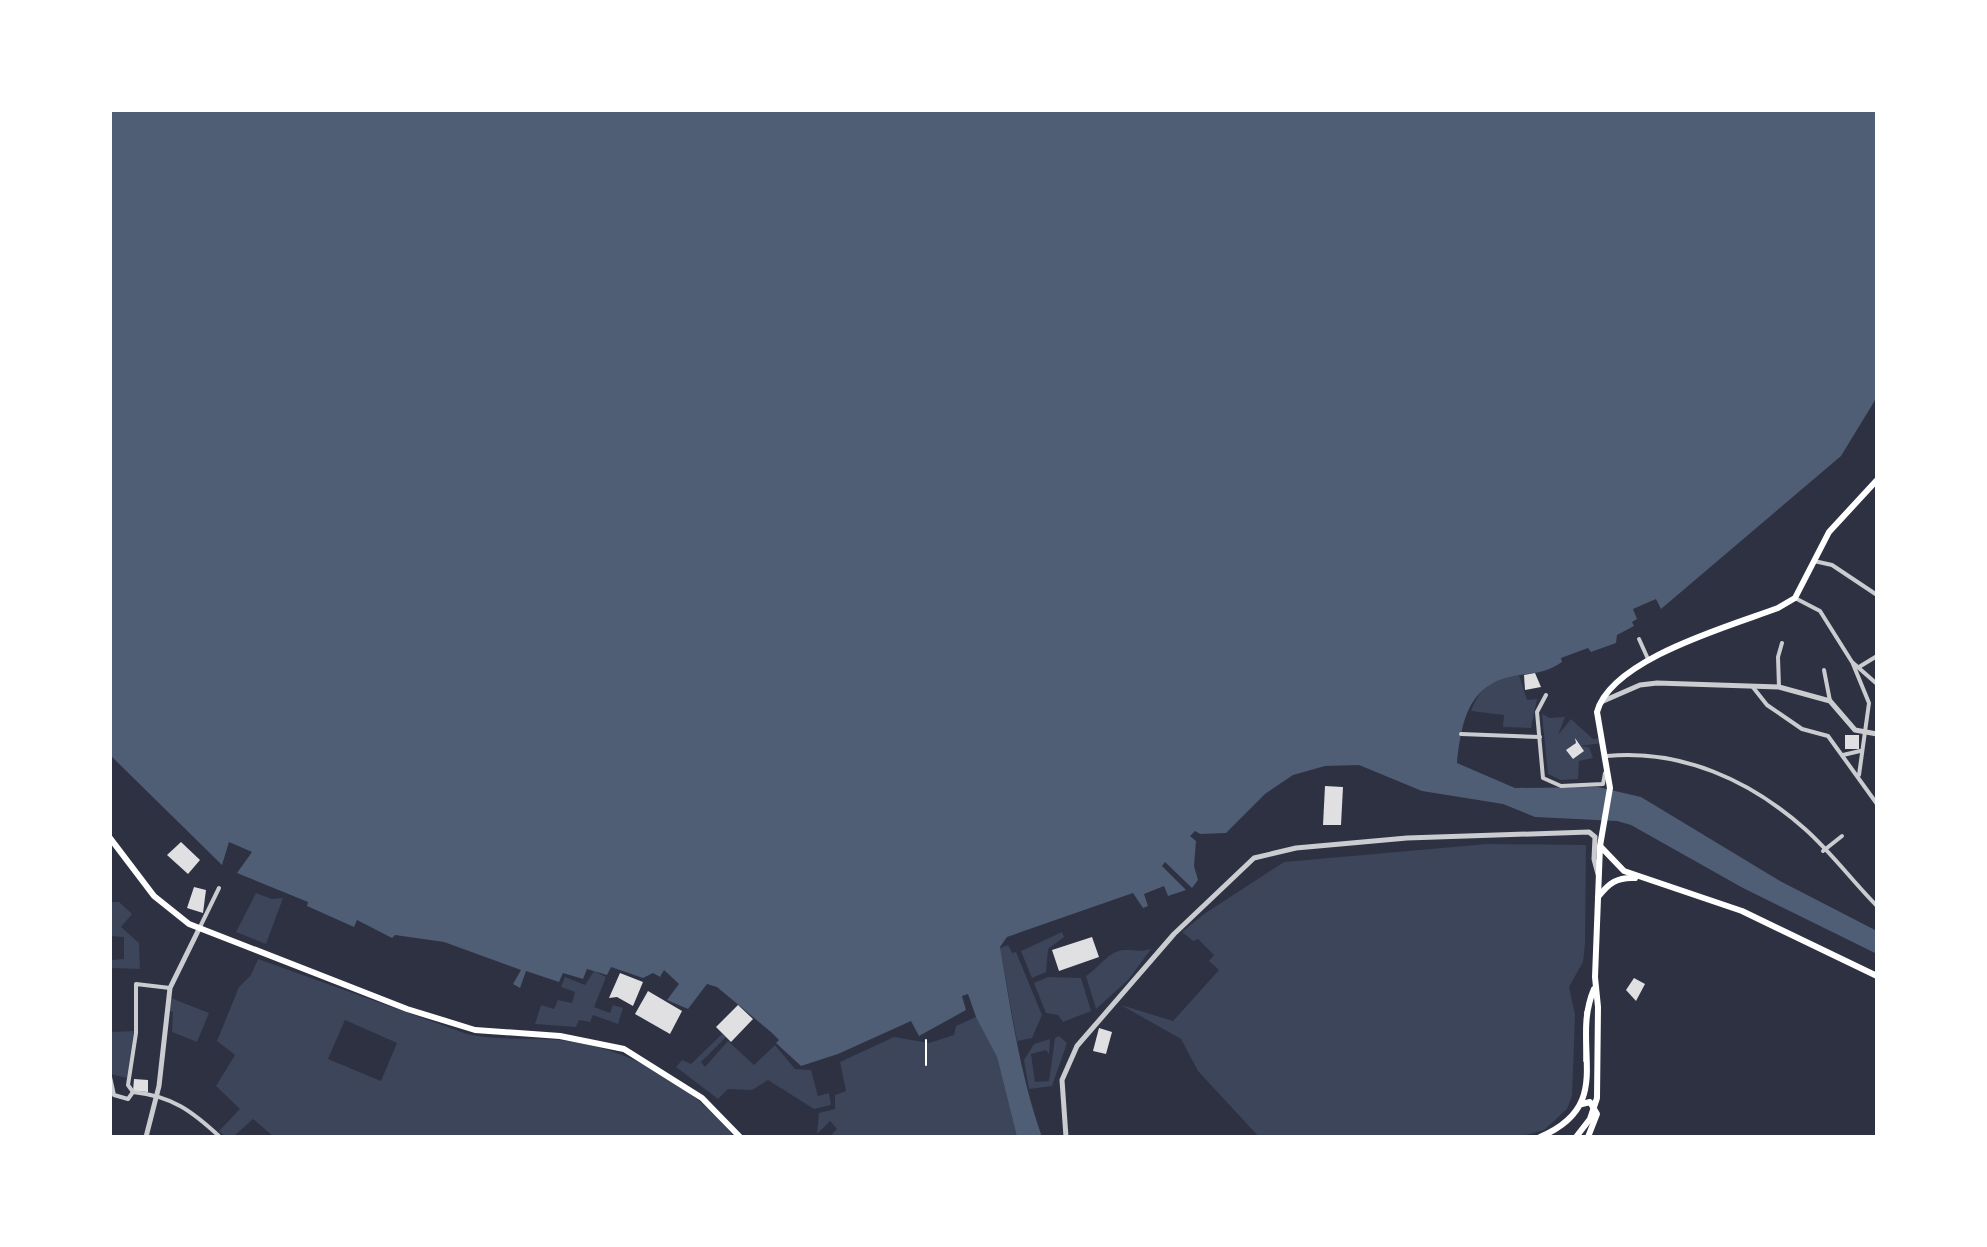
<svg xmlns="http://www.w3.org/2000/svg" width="1987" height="1247" font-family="'Asap Condensed',sans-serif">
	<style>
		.green { fill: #3c4559; fill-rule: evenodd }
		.water { fill: #4f5d75 }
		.building { fill: #e0e0e3 }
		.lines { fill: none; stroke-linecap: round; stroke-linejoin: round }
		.path { stroke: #fff; stroke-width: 2 }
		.service { stroke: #caccd0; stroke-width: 2 }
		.minor { stroke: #caccd0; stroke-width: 4 }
		.tertiary { stroke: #caccd0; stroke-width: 5 }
		.primary { stroke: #fff; stroke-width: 6 }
	</style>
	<rect width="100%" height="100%" fill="#2d3142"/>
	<g class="green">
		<path d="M1519,675L1527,700L1537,699L1531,728L1503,727L1504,715L1471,711C1481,685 1493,680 1519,675Z"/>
		<polygon points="1542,714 1550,718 1565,717 1558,735 1571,719 1593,739 1601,738 1602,743 1580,746 1589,747 1593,758 1579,761 1578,779 1561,780 1548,774"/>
		<polygon points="1487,844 1586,845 1585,944 1583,962 1569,987 1575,1015 1572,1096 1567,1109 1544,1130 1518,1137 1259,1137 1198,1071 1181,1039 1121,1005 1173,1021 1219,970 1209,961 1214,955 1198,939 1193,941 1182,932 1204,914 1284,862"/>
		<polygon points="256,893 272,899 283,898 266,944 236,932"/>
		<polygon points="110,902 119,902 132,914 121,927 139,943 140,969 111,968 111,960 124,959 124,937 110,936"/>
		<polygon points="1062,932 1064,937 1048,949 1046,972 1032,978 1021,951"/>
		<polygon points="1008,945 1012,953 1016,952 1042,1015 1032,1038 1017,1041 1000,948"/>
		<path d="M1151,949L1128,980L1096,1009L1086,976C1100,967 1109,950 1125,950C1136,950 1141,952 1151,949Z"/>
		<path d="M258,959L467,1034C498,1041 528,1037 560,1040C627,1047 691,1083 734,1137H274L253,1119L233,1137H226L219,1131L240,1109L216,1086L235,1055L217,1041L239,987L251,975ZM345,1020L397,1043L381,1081L328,1059Z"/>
		<polygon points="594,971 606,977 594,1007 610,1013 613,1005 623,1008 618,1024 593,1015 590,1022 579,1020 576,1027 535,1024 541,1005 554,1009 558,1000 572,1003 575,992 561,987 565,977 585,985"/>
		<polygon points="1048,977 1081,978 1091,1011 1063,1022 1058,1015 1046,1013 1034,983"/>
		<polygon points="171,998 209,1013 197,1042 172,1032 173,1012 167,1010"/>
		<polygon points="978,1016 997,1057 1017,1137 836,1137 832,1134 837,1129 830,1121 817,1134 819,1113 835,1109 835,1095 846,1091 840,1062 894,1037 929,1043 954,1035 956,1026"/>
		<polygon points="134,1031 127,1078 110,1074 110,1032"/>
		<polygon points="722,1034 726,1037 701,1062 705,1067 728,1041 754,1065 775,1045 795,1069 811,1070 818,1096 829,1093 831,1105 814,1109 768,1080 752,1090 728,1089 718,1099 676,1067 682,1060 691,1064"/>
		<polygon points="1059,1036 1067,1043 1052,1086 1029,1089 1024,1060 1034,1044 1050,1039 1049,1054 1046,1050 1031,1054 1035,1082 1049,1081 1055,1038"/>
	</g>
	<path class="water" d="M110,110H1877V397L1841,456L1661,609L1656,599L1633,609L1637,619L1632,622L1634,626L1617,635L1616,643L1591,652L1588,648L1561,658L1562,662C1548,672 1536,673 1520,675C1469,682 1462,718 1457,763L1515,788L1598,787L1641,797L1780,881L1877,931V954L1743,888L1631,825L1617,821L1535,817L1503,804L1422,791L1359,765L1325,766L1293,775L1265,794L1226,833L1200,834L1195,831L1190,836L1196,841L1194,866L1198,880L1192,888L1165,862L1162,866L1186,890L1168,896L1164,886L1144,894L1148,906L1143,908L1133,893L1007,937L1000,947C1011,1011 1020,1075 1042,1137H1017L997,1057L976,1017L968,994L962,996L966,1010L919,1036L911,1021L838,1054L801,1066L776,1043L779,1040L771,1032L717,987L707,984L688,1009L667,1000L679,984L664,970L660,977L653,973L643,978L611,967L607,975L587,969L583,979L563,973L559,982L526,971L520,988L513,984L521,970L444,942L395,935L392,938L357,920L354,927L307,906L308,902L237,873L252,852L229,842L222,865L110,755Z"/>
	<g class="building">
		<polygon points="1535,673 1541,687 1525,690 1524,675"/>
		<rect x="1845" y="735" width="14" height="14"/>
		<polygon points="1575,738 1584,751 1573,759 1566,750 1576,743"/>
		<polygon points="1325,786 1343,787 1341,825 1323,825"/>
		<polygon points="181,842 200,860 188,874 167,855"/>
		<polygon points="194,887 206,890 203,913 187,908"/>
		<polygon points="1092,937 1099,957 1059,971 1052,950"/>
		<polygon points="620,973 643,982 633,1006 617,997 609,998"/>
		<polygon points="1634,978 1645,984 1636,1001 1626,990"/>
		<polygon points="648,991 682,1011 670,1034 635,1014"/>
		<polygon points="738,1005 753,1019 731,1042 716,1027"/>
		<polygon points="1099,1028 1112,1032 1106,1054 1093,1051"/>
		<polygon points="134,1079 148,1080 148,1092 133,1091"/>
	</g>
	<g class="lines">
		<polyline class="path" points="926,1065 926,1040"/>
		<polyline class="service" points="1584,1061 1585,1012"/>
		<g class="minor">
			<polyline points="1814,561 1832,565 1877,595"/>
			<polyline points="1795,598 1820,611 1852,662 1877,684"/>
			<polyline points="1639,639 1648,659"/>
			<polyline points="1853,664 1869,703 1859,775"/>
			<polyline points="1859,667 1877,656"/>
			<polyline points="1824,670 1830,701"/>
			<polyline points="1752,686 1767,705 1802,729 1828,736 1877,804"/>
			<polyline points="1779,687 1778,657 1782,643"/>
			<polyline points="1546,695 1537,712 1543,778 1561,786 1603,784 1605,773"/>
			<polyline points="1461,734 1540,737"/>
			<polyline points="1843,755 1860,751"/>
			<path d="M1607,756C1681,749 1750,780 1805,829C1831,852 1853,882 1877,906"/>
			<polyline points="1823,851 1842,836"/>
			<polyline points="199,929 219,888"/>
			<path d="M170,988L136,984V1033L128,1085L133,1092C172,1096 192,1111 220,1137"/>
			<polyline points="110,1077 114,1095 128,1099 133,1092"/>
		</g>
		<g class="tertiary">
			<polyline points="1601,702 1640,685 1657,683 1779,687 1830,701 1855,730 1877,734"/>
			<polyline points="146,1137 159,1086 170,988 199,929"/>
			<polyline points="1066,1137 1062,1080 1077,1046 1174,934 1254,858 1296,848 1407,838 1589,832 1595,837 1594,859 1598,874"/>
		</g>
		<g class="primary">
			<polyline points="110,838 154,896 189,924 407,1009 475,1030 560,1036 624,1049 702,1098 740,1137"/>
			<polyline points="1601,847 1624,871 1742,911 1877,976"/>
			<path d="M1598,897C1609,883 1617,877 1635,878"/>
			<polyline points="1582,1104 1590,1102 1597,1114 1588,1137"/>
			<path d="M1540,1137C1618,1104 1569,1047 1594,989"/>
			<path d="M1576,1137L1590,1119L1597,1098L1598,1007L1595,977L1600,846L1610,788L1597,712C1611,659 1730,626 1778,608L1795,598L1829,532L1877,480"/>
		</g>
	</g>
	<rect width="1987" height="1247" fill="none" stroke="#ffffff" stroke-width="224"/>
</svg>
